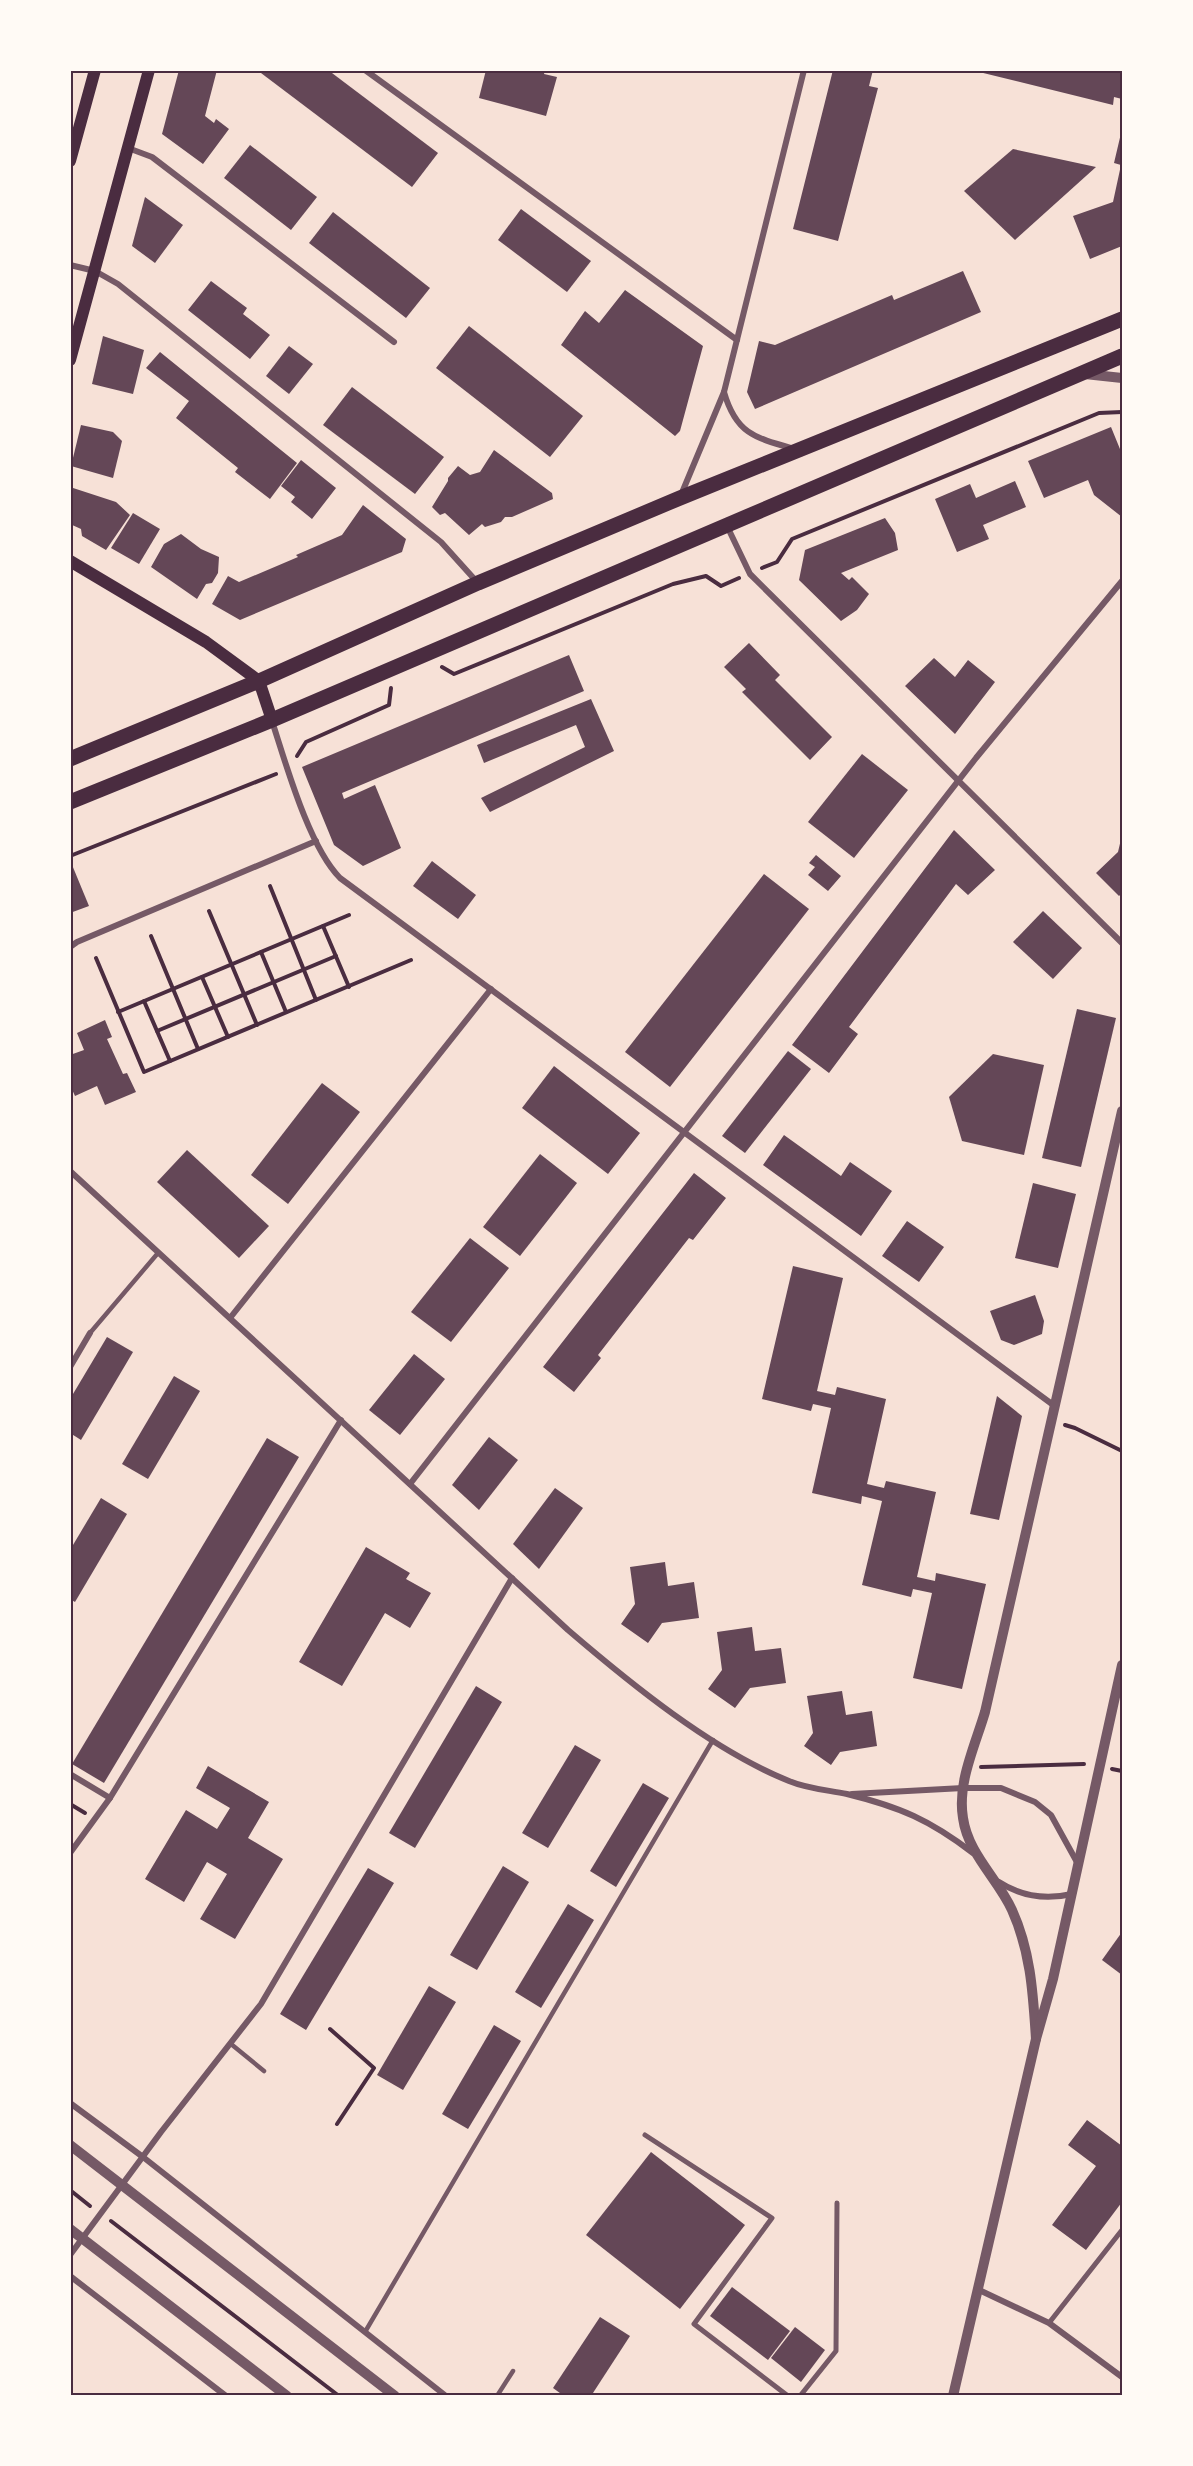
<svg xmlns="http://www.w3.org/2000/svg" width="1193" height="2466" font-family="Inter,sans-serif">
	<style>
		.building { fill: #644757 }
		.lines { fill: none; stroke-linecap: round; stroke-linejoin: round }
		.path { stroke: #4a2c40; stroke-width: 4 }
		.service { stroke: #755966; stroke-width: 4.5 }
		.pedestrian { stroke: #755966; stroke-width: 5 }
		.minor { stroke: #755966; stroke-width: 6 }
		.tertiary { stroke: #755966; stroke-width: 10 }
		.secondary { stroke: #4a2c40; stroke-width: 12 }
		.primary { stroke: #4a2c40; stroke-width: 15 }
		.neatline { fill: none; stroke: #4a2c40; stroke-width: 2 }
	</style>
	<rect width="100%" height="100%" fill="#f7e1d7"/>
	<g class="building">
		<polygon points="179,70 217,70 205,116 214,123 216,119 229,129 203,164 162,134"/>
		<polygon points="257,70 328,70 438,153 412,187"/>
		<polygon points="486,70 545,70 544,74 557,77 546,116 479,98"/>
		<polygon points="833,70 873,70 869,86 878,88 838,241 793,229"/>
		<polygon points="1122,70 1122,99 1114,97 1113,105 975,71"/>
		<polygon points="1122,129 1122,246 1090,259 1073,216 1113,202 1121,165 1114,163"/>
		<polygon points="250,145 317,197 291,230 224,178"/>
		<polygon points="1013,149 1096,167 1015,240 964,191"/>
		<polygon points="145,197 183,225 155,263 132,246"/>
		<polygon points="521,209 591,261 567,292 498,240"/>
		<polygon points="333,212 430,288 406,318 309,243"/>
		<polygon points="963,271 981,312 755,409 747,392 759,341 775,345 892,295 894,300"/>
		<polygon points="211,281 247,308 243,314 270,335 250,359 188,310"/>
		<polygon points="625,290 703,346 680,431 675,436 561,345 585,311 599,323"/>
		<polygon points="469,326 583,416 550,457 436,368"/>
		<polygon points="103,336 144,350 133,394 92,384"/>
		<polygon points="289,346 313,364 289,394 266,376"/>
		<polygon points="160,352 297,463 270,499 235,472 238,468 176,418 189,401 146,368"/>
		<polygon points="352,387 444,457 415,494 323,425"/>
		<polygon points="81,425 113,432 122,441 113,478 71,466"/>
		<polygon points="1111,427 1122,454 1122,517 1094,495 1088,480 1044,498 1028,461"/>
		<polygon points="494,450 552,493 553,499 512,517 505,517 501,522 485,527 482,524 469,535 445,513 440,515 432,507 448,481 448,478 458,466 470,475 480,472"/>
		<polygon points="301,460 336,488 312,519 291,502 295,497 281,486"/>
		<polygon points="1015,481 1026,507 983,525 989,539 957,552 935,499 970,484 976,498"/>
		<polygon points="70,487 116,502 130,515 106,550 82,536 81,529 70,524"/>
		<polygon points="363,505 406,539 402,552 240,620 212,604 228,576 239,582 298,557 296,555 342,535"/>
		<polygon points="133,513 160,529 139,564 111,548"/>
		<polygon points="885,518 895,533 898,550 841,573 849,580 852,577 869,594 857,610 841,621 799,580 805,550"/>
		<polygon points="181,534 201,549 219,557 218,573 212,583 206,584 197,599 151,567 164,544"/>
		<polygon points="749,643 780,675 775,680 832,737 810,760 742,692 746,689 724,667"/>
		<polygon points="569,655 584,691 342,793 344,799 375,785 401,848 363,866 334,845 302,767"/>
		<polygon points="934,658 955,677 968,660 995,682 955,734 905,686"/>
		<polygon points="591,699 614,751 490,812 481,798 585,747 576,725 484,763 477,745"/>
		<polygon points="862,754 908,790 854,858 808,822"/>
		<polygon points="954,830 995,870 968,895 956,884 849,1027 858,1034 829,1073 792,1045"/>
		<polygon points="1122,835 1122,893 1119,896 1096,873 1118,852"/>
		<polygon points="816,855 841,876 828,891 808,875 815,867 809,863"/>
		<polygon points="70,860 89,906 70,913"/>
		<polygon points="432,861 476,895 458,919 413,886"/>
		<polygon points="764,874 809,909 670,1087 625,1052"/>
		<polygon points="1043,911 1082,948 1053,979 1013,942"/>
		<polygon points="1077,1009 1116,1018 1081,1167 1042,1158"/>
		<polygon points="105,1020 112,1037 107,1039 123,1074 127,1073 136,1092 105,1105 97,1086 75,1096 70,1085 70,1055 84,1050 77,1033"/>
		<polygon points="788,1051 811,1069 745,1153 722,1136"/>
		<polygon points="993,1054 1044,1065 1024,1155 962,1141 949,1097"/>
		<polygon points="554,1066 640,1133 608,1174 522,1108"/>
		<polygon points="322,1083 360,1112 288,1204 251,1175"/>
		<polygon points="784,1135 841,1176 850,1162 892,1191 861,1236 763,1165"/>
		<polygon points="187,1150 269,1226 239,1258 157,1182"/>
		<polygon points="540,1154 577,1183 520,1256 483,1227"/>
		<polygon points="694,1173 726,1198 693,1240 689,1238 598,1355 601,1358 574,1392 543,1367"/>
		<polygon points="1033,1183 1076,1194 1058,1268 1015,1258"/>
		<polygon points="907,1221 944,1247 919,1282 882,1256"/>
		<polygon points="470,1238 509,1268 451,1342 411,1312"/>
		<polygon points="793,1266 843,1278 817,1391 835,1395 837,1387 886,1399 867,1484 884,1488 886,1481 936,1492 917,1577 935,1581 936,1573 986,1584 962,1689 913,1678 932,1593 913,1589 911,1597 862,1585 882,1501 862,1496 861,1504 812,1493 831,1408 813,1404 811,1411 762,1399"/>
		<polygon points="1035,1295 1044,1321 1042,1334 1014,1345 1001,1340 990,1311"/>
		<polygon points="107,1337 133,1352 81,1440 70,1433 70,1399"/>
		<polygon points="414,1354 445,1379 400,1435 369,1410"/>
		<polygon points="174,1376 200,1391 148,1479 122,1464"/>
		<polygon points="997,1396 1022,1416 999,1520 970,1514"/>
		<polygon points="489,1437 518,1460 479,1510 452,1485"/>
		<polygon points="267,1438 299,1457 104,1783 72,1764"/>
		<polygon points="555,1488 583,1508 539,1569 513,1544"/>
		<polygon points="101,1498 127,1514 75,1602 70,1599 70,1550"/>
		<polygon points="366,1547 410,1573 406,1579 431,1593 410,1628 385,1613 342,1686 299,1662"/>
		<polygon points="665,1562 668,1586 694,1582 699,1618 662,1623 648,1643 621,1624 635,1604 630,1567"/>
		<polygon points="752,1627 755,1651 781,1648 786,1683 750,1688 735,1708 708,1689 722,1670 717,1632"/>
		<polygon points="476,1686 502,1702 415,1848 389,1833"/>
		<polygon points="842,1691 846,1715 872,1711 877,1746 840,1752 831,1765 804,1746 813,1733 807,1696"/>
		<polygon points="575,1745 601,1760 548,1848 522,1833"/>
		<polygon points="208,1766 269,1802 248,1838 283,1859 235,1939 200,1919 227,1874 207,1862 184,1902 145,1879 186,1810 217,1829 230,1808 196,1788"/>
		<polygon points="643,1783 669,1798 616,1887 590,1871"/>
		<polygon points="503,1866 529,1882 477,1970 450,1955"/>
		<polygon points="368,1868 394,1883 306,2030 280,2014"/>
		<polygon points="568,1904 594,1920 541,2008 515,1992"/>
		<polygon points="1122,1932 1122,1975 1102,1960"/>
		<polygon points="429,1986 456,2002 403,2090 377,2075"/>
		<polygon points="494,2025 521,2041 468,2129 442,2114"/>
		<polygon points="1087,2120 1122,2146 1122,2202 1086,2250 1052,2225 1096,2166 1068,2145"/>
		<polygon points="651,2152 745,2225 680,2309 586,2235"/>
		<polygon points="732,2287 790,2331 768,2360 710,2316"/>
		<polygon points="600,2317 630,2336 591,2396 564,2396 553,2388"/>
		<polygon points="795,2327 825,2350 801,2382 771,2358"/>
	</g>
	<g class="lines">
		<g class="path">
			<polyline points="762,568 777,562 792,539 1099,413 1122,412"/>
			<polyline points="442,667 454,674 673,584 706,576 721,586 739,578"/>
			<polyline points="297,756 306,742 389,705 391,688"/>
			<polyline points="70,856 276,774"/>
			<polyline points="270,886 316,1000"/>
			<polyline points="209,911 257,1025"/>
			<polyline points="323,926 349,987"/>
			<polyline points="151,936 198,1049"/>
			<polyline points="261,952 286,1012"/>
			<polyline points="96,958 144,1072 411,960"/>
			<polyline points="202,977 228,1037"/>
			<polyline points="144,1001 170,1061"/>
			<polyline points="118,1012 349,915"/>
			<polyline points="157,1031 336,956"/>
			<polyline points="1065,1425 1075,1428 1122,1451"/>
			<polyline points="981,1767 1084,1764"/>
			<polyline points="1112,1769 1122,1771"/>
			<polyline points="70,1804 85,1813"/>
			<polyline points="330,2029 374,2068 337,2124"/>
			<polyline points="70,2190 90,2206"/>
			<polyline points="111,2221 339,2396"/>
		</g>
		<g class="service">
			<polyline points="90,1333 158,1253"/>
			<polyline points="231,2044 264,2071"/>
			<polyline points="365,2332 713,1740"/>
			<polyline points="497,2396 513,2371"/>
		</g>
		<g class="pedestrian">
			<polyline points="645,2135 772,2218 694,2324 788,2396"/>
			<polyline points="1049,2323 1122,2230"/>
			<polyline points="800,2396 836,2351 837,2203"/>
		</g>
		<g class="minor">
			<polyline points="365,70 737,340"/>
			<polyline points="128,148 152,157 394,342"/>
			<polyline points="70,265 95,271 118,284 441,542 477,582"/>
			<path d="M724,392C736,434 755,438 795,449"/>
			<polyline points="681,495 724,392 804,70"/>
			<polyline points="727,526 750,574 1122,943"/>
			<path d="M272,721C286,764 309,847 340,878L1056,1407"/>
			<polyline points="70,947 77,942 316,841"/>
			<path d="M70,1171L568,1630C631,1684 712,1750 789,1781C808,1789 828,1790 847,1794C900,1807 930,1820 973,1853"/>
			<polyline points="230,1318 491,989"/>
			<polyline points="70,1367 90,1333"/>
			<polyline points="410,1484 976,758 1122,581"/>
			<polyline points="70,1774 110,1798"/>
			<polyline points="852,1794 963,1788 1001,1788 1035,1802 1051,1815 1078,1864"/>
			<polyline points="70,1853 110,1798 341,1420"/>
			<path d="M999,1882C1022,1897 1046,1900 1072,1894"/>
			<polyline points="70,2103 143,2157 446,2396"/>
			<polyline points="70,2255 161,2132 261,2004 512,1578"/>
			<polyline points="70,2276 226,2396"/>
			<polyline points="977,2289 1049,2323 1122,2377"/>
		</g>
		<g class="tertiary">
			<polyline points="1085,374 1122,378"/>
			<path d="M1036,2039C1033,1994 1031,1952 1012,1910C998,1879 968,1854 963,1818C957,1783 975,1746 985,1712L1122,1111"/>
			<polyline points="70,2145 395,2396"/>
			<polyline points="70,2229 287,2396"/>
			<polyline points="953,2396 1036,2039 1053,1979 1122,1665"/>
		</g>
		<g class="secondary">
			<polyline points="70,161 95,70"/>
			<polyline points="70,360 149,70"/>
			<polyline points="70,561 206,642 259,681 272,720"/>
		</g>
		<g class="primary">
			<polyline points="70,759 259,681 478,583 680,498 1122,319"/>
			<polyline points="70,802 272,720 1122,356"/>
		</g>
	</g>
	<rect width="1193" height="2466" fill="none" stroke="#fffaf5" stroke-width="144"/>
	<rect x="72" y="72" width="1049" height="2322" class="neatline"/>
</svg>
